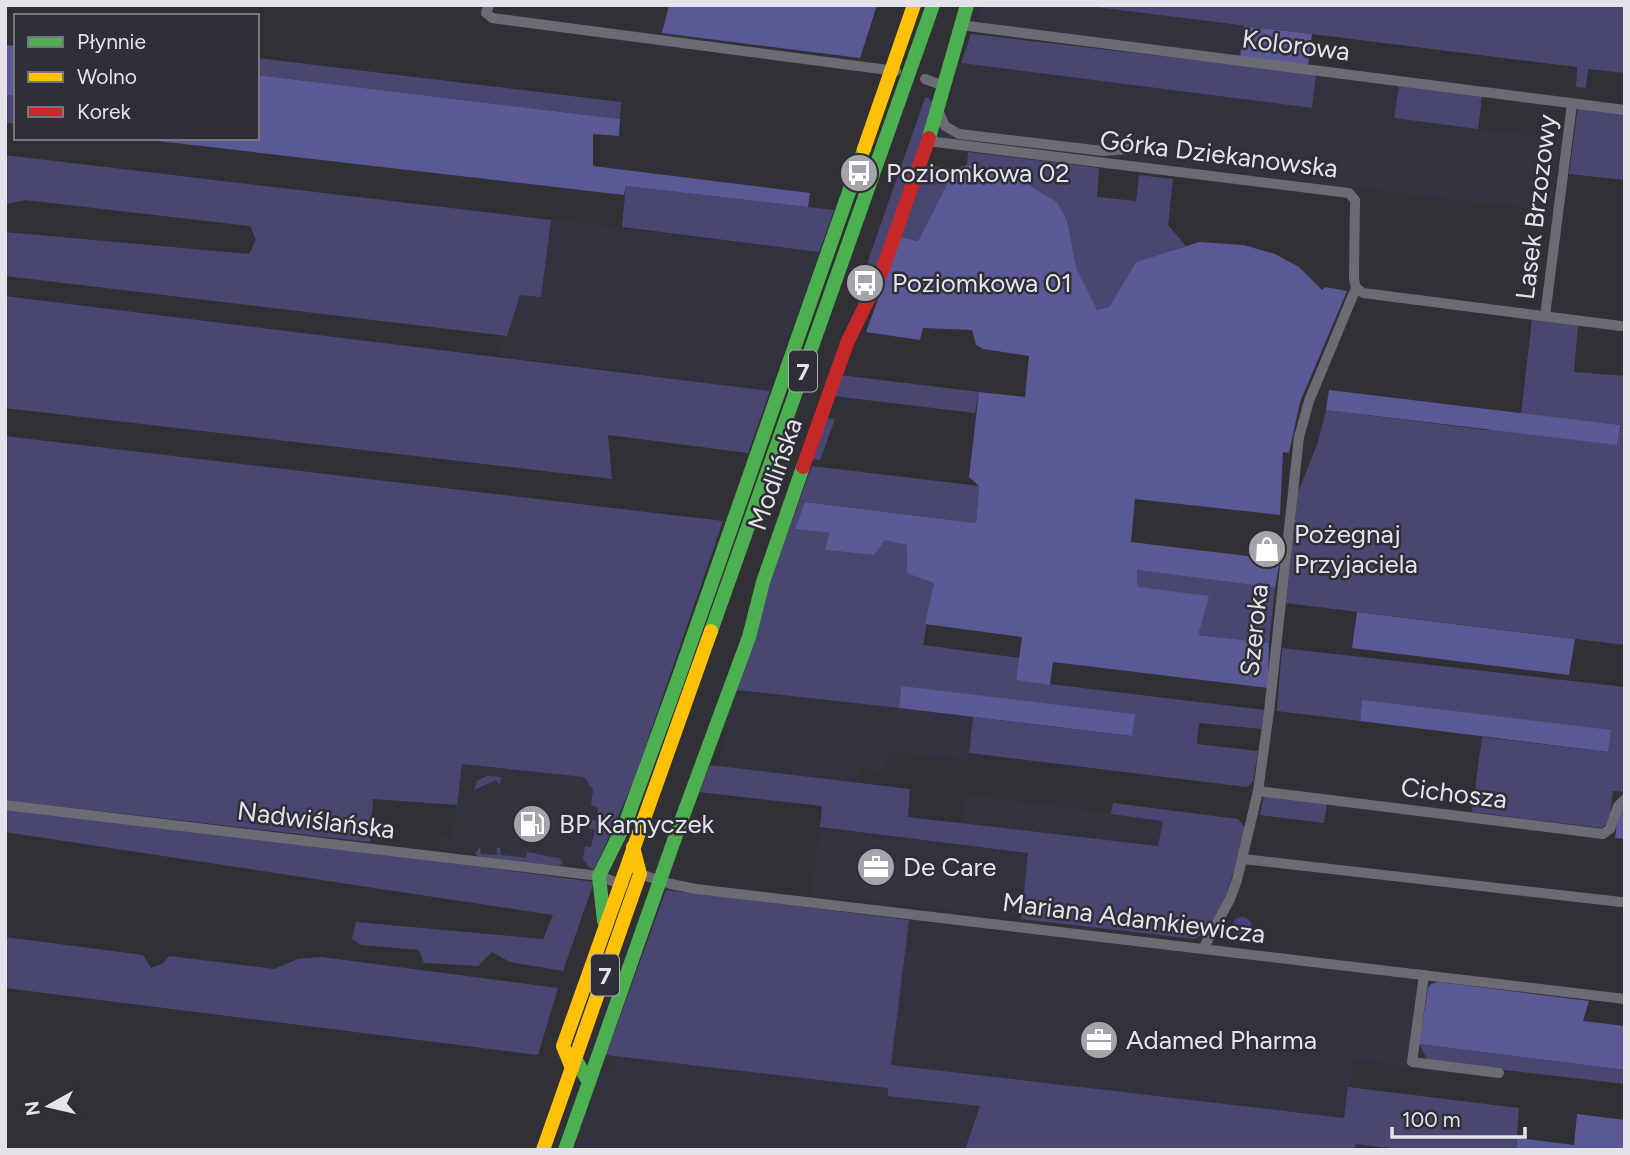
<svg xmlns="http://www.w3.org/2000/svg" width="1630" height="1155" font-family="Figtree,sans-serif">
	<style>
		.built { fill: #333340 }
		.green { fill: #494772 }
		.forest { fill: #5b5896 }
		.water { fill: #46407f }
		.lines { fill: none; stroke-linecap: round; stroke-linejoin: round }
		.street { stroke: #6b6b74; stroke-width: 10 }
		.fast { stroke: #4caf50; stroke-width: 14 }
		.slow { stroke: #ffc107; stroke-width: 14 }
		.jam { stroke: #c62828; stroke-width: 14 }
		.labels { text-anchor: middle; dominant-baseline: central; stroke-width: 5; stroke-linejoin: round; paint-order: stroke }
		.shield { fill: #2e2f37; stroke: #adadb4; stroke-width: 2 }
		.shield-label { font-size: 24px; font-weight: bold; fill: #e3e3e9 }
		.street-label { font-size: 26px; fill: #e3e3e9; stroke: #2e2f37 }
		.poi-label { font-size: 26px; fill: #e3e3e9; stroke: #2e2f37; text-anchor: start }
	</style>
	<rect width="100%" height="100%" fill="#303035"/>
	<g class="built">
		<polygon points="982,5 1080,5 1244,26 1240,57 977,22"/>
		<polygon points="961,63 1312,108 1315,76 1399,86 1395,118 1560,139 1551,211 937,137"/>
		<polygon points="465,209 819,252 770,391 498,356 507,336"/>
		<polygon points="736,690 973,717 968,760 889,751 885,771 859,768 858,783 717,766 727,732 722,731"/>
		<polygon points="462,764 584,777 593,790 592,804 598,808 596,821 589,828 595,829 591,847 586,846 583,859 588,866 439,850 440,838 453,838"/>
		<polygon points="964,795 1145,817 1164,820 1158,846 961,823"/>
		<polygon points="820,827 1029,853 1021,919 811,895"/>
		<polygon points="909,920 1413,979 1418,987 1407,1066 1355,1059 1344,1118 891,1065"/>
		<polygon points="618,1056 888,1088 889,1096 980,1106 965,1150 574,1150 594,1078 600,1070 614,1072"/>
	</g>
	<g class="green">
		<polygon points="1080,5 1625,5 1625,73 1588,69 1586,88 1576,87 1577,67"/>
		<polygon points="971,34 1316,74 1312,108 961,63"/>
		<polygon points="257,58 621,102 620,119 257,75"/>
		<polygon points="1399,86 1482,96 1478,129 1394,118"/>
		<polygon points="5,95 16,96 16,124 5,123"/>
		<polygon points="928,97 936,108 876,272 866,269 870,255 925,98"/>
		<polygon points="1578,107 1625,114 1625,180 1569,174"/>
		<polygon points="968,152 1099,168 1097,197 1136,201 1139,175 1173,179 1168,225 1186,246 1136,262 1109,307 1096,310 1076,267 1067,220 1057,202 1005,169 967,165"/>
		<polygon points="5,155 551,220 541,297 520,295 507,336 5,276 5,232 249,254 256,240 250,226 25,200 7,204"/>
		<polygon points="927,166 955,169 918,241 901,237"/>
		<polygon points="626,186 834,210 819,252 622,227"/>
		<polygon points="5,296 770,391 748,453 608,435 612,479 5,408"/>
		<polygon points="1532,319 1578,325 1574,372 1625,376 1625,645 1286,603 1298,492 1318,442 1326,410 1485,430 1619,425 1521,414"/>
		<polygon points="840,375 979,392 975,413 833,396"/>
		<polygon points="826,418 835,419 820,460 812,459"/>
		<polygon points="5,436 723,521 633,783 594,870 588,866 583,859 585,846 591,847 595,830 589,828 591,820 596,821 598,808 591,805 593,790 584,777 462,764 457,805 373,799 370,842 5,800"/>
		<polygon points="812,466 979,486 976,523 805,502 796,529 829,533 825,550 874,555 885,539 907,545 934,583 923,645 1020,658 1016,680 1265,710 1261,729 1199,723 1197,744 1258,751 1253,782 1247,787 969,753 973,717 1131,736 1134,714 901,687 899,708 736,690 761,606"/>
		<polygon points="1137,570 1275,588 1269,643 1198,635 1138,587"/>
		<polygon points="1282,648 1625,687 1625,792 1613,791 1609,823 1601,828 1472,812 1482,737 1607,752 1611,731 1362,701 1360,721 1277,711"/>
		<path d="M710,765L910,789L908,817L1158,846L1163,821L1111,814L1113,803L1238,819L1245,828C1237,857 1224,928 1194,939L1021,919L1028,853L820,827L822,806L699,792Z"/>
		<polygon points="487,776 501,777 500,785 496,780 474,790 477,781"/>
		<polygon points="1264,795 1327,803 1324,823 1260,815"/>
		<polygon points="5,803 594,882 563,971 510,962 492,952 478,966 424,963 419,950 361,945 352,939 356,922 543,939 553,915 5,832"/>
		<path d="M480,847L481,854L497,855V848H500L501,855L526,858L527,852C537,853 548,857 559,858L563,863L559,866L481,858L475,854Z"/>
		<polygon points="666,890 909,920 891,1065 1344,1118 1348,1087 1519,1108 1516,1150 1407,1150 1356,1144 1353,1150 965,1150 980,1106 888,1096 888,1088 606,1055"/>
		<polygon points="5,937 143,955 151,968 162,964 169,956 274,969 298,959 322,957 558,988 538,1055 5,988"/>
		<polygon points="1419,1044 1625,1070 1625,1084 1428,1061"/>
	</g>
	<g class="forest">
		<polygon points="669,5 877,5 860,58 662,33"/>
		<polygon points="1244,26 1312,34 1308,65 1240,57"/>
		<polygon points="5,45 16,46 16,96 5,95"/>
		<polygon points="257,75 620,119 619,136 593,134 593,166 810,193 808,207 626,186 624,195 132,138 257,138"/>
		<polygon points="967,165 1005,169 1028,177 1031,186 1057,202 1067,220 1076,267 1097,310 1109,307 1136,262 1199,242 1244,245 1275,254 1299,267 1322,290 1325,287 1347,291 1300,402 1289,453 1283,452 1280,515 1135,499 1131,542 1280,560 1275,588 1137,570 1138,587 1209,596 1198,635 1269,643 1268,688 1053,662 1050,685 1016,680 1022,637 925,624 934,583 907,573 907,545 885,540 874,555 825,550 829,533 795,529 805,502 976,523 979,486 969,477 979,392 1025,397 1029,356 983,349 976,345 972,330 923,328 920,340 866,332 901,237 918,241 955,169"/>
		<polygon points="1329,390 1620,425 1617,445 1326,410"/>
		<polygon points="1357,612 1575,639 1569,675 1352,648"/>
		<polygon points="901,686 1135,714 1132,736 899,708"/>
		<polygon points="1362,700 1611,730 1608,752 1360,721"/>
		<polygon points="1625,802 1625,839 1615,838 1619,807"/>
		<polygon points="1438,982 1589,1001 1583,1021 1625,1026 1625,1070 1419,1044 1428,988 1431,984"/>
		<polygon points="1577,1114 1625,1120 1625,1150 1516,1150 1517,1138 1574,1145"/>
	</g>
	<circle class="water" cx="1242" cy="927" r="10"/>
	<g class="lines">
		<g class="street">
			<polyline points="489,5 486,13 492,18 896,71"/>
			<polyline points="960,25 1625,110"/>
			<polyline points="925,79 944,86"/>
			<polyline points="938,110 945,126 959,134 1103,151 1129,149"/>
			<polyline points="928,141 1349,193 1355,200 1354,279 1356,288 1363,293 1621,326"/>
			<polyline points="1545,316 1572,104"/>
			<polyline points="1258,791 1603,834 1610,829 1618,806 1625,799"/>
			<polyline points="5,805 558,871 599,876 623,885"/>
			<polyline points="1243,859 1621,902"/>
			<polyline points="640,874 671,884 696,889 1625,999"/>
			<polyline points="1203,949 1230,899 1237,880 1258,791 1269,712 1299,437 1309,401 1356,288"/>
			<polyline points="1424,975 1412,1062 1499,1073"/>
		</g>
		<g class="fast">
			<polyline points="929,138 967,5"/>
			<polyline points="711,631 933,5"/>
			<polyline points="604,921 599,876 627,819 677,682 864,149"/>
			<polyline points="589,1082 677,832 749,637 763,582 803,467"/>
			<polyline points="565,1150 589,1082 575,1059"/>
		</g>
		<g class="slow">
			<polyline points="864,149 914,5"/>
			<polyline points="572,1068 563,1046 711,631"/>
			<polyline points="543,1150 640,874 633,847"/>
		</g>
		<polyline class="jam" points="803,467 847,343 882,271 929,138"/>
	</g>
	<defs>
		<symbol id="bus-disc" viewBox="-11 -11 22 22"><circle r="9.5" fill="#a4a4aa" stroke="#2e2f37"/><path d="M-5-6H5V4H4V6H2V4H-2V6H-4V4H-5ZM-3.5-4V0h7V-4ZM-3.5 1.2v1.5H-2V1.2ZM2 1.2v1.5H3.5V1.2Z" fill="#fff"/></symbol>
		<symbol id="shop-disc" viewBox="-11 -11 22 22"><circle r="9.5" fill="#a4a4aa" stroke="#2e2f37"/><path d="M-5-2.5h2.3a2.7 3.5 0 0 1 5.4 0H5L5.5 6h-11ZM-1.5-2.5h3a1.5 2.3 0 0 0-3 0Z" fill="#fff"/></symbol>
		<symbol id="fuel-disc" viewBox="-11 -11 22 22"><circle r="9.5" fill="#a4a4aa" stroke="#2e2f37"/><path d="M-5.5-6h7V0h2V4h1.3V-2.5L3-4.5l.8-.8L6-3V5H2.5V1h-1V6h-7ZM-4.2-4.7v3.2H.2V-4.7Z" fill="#fff"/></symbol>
		<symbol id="office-disc" viewBox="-11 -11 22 22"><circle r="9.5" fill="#a4a4aa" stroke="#2e2f37"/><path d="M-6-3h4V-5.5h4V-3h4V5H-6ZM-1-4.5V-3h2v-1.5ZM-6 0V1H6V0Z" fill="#fff"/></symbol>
	</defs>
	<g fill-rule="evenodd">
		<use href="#bus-disc" x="837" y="151" width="44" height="44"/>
		<use href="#bus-disc" x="843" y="261" width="44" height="44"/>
		<use href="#shop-disc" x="1245" y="527" width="44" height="44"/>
		<use href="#fuel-disc" x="510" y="802" width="44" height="44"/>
		<use href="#office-disc" x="854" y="845" width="44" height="44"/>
		<use href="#office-disc" x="1077" y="1018" width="44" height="44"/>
	</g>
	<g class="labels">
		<g class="shield">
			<rect x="789" y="350.5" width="28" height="41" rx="5"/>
			<rect x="591" y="954.5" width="28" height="41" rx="5"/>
		</g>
		<g class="shield-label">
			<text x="803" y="371">7</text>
			<text x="605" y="975">7</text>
		</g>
		<g class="street-label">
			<text transform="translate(1296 45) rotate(7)">Kolorowa</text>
			<text transform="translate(1219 154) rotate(7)">Górka Dziekanowska</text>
			<text transform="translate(1536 207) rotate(-83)">Lasek Brzozowy</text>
			<text transform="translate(775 474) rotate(-71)">Modlińska</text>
			<text transform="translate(1254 630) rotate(-84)">Szeroka</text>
			<text transform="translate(1454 793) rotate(7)">Cichosza</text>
			<text transform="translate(316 820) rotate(7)">Nadwiślańska</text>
			<text transform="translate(1134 918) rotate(7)">Mariana Adamkiewicza</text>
		</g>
		<g class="poi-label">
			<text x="886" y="173">Poziomkowa 02</text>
			<text x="892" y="283">Poziomkowa 01</text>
			<text x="1294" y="534">Pożegnaj<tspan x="1294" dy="30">Przyjaciela</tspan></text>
			<text x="559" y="824">BP Kamyczek</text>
			<text x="903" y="867">De Care</text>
			<text x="1126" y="1040">Adamed Pharma</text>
		</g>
	</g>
	<rect width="1630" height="1155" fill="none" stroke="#e3e3e9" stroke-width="14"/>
	<rect x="14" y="14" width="245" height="126" fill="#2e2f37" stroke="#76777e" stroke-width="2"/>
	<rect x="28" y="37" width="35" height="10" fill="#4caf50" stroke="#76777e" stroke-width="2"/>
	<text x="77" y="49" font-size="21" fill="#e3e3e9">Płynnie</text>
	<rect x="28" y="72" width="35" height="10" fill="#ffc107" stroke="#76777e" stroke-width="2"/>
	<text x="77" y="84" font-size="21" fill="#e3e3e9">Wolno</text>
	<rect x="28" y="107" width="35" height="10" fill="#c62828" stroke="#76777e" stroke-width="2"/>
	<text x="77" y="119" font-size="21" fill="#e3e3e9">Korek</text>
	<g transform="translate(49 1106) rotate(262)" stroke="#2e2f37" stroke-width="5" paint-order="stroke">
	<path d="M0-5L12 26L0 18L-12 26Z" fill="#e3e3e9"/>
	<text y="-10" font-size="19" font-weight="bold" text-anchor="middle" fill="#e3e3e9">N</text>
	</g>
	<path d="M1392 1127v10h133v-10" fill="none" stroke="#e3e3e9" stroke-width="3.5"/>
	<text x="1402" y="1127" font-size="21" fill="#e3e3e9" stroke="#2e2f37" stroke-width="5" paint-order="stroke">100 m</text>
</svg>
